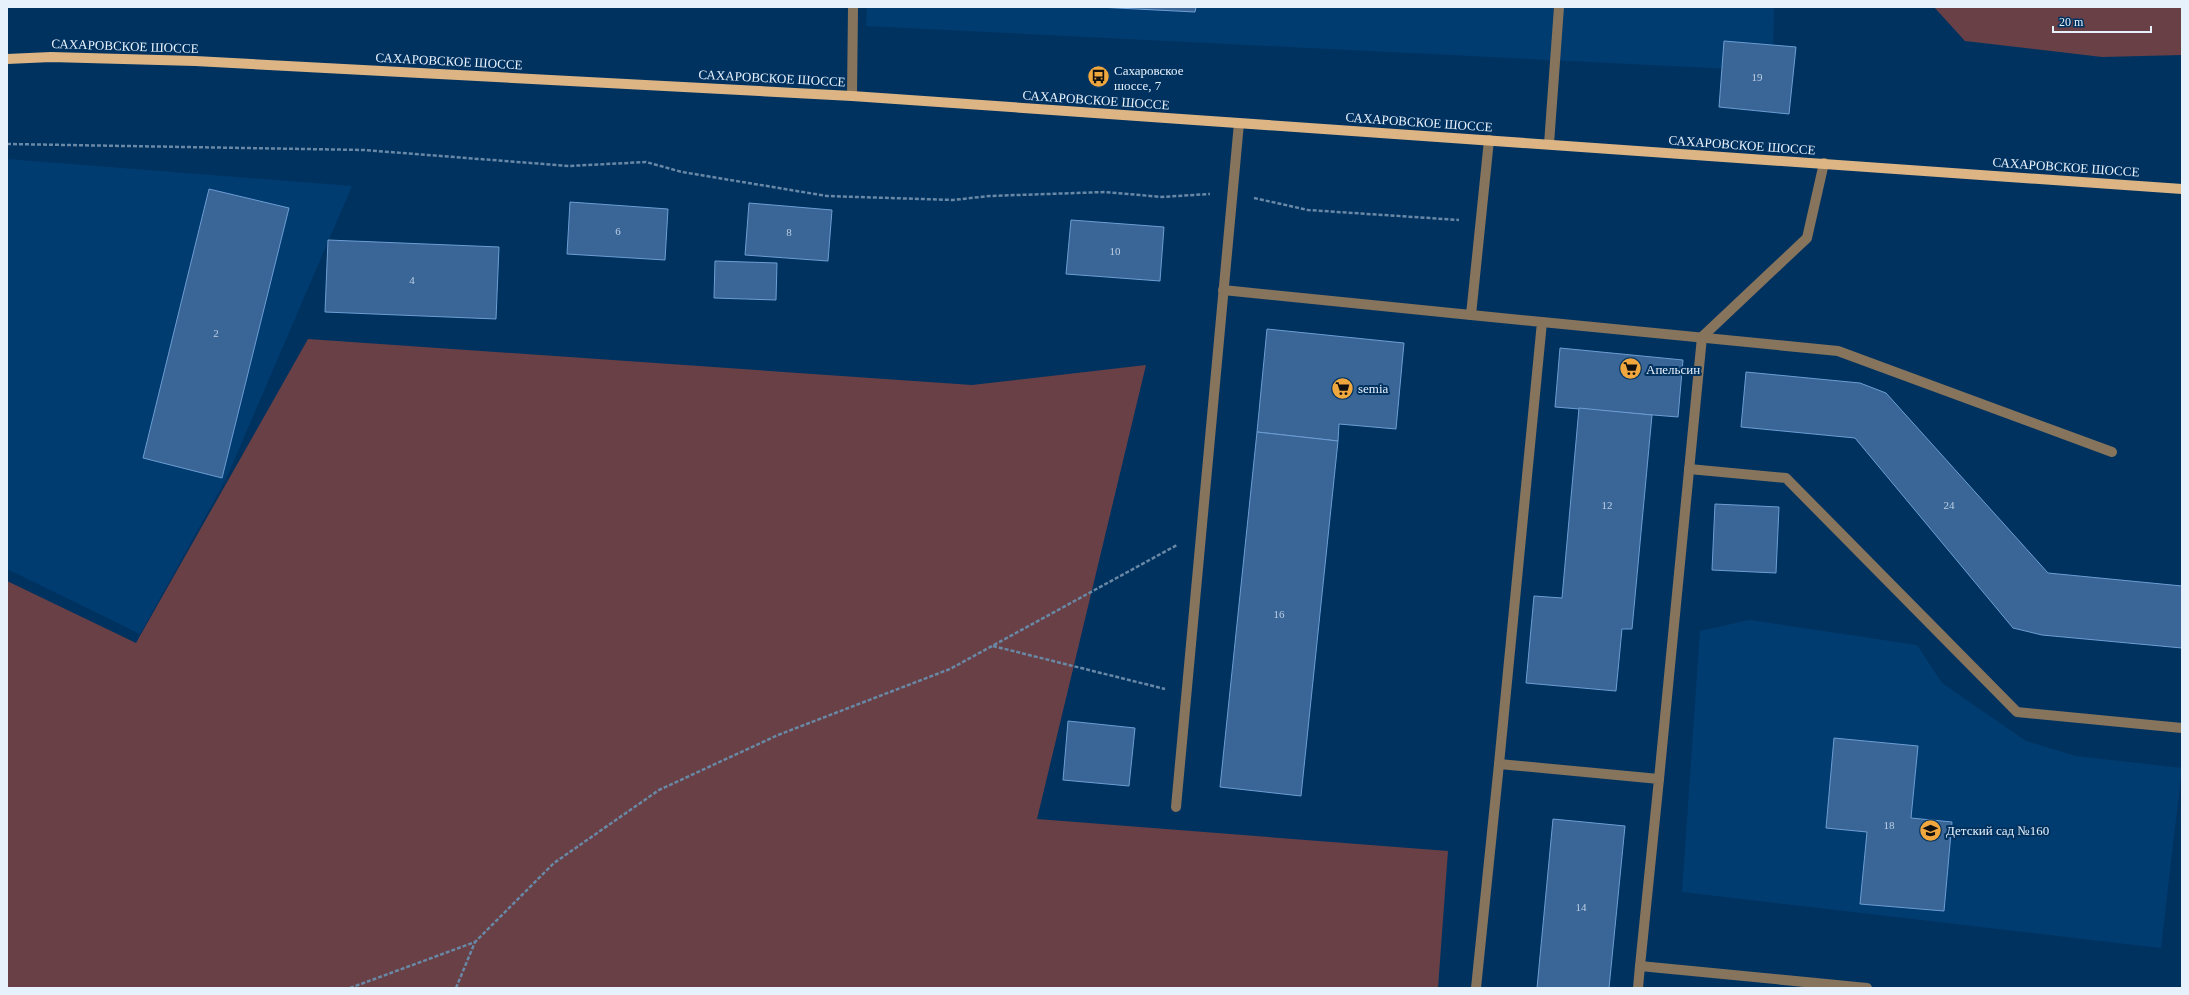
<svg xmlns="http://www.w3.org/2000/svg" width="2189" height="995" font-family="'Times New Roman',serif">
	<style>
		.built { fill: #013c70 }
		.green { fill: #694045 }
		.building { fill: #396697; stroke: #6d9dd3 }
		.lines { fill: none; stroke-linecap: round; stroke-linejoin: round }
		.path { stroke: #6888a6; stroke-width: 2.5; stroke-dasharray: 4 2; stroke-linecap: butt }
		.minor { stroke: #87745c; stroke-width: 10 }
		.major { stroke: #ddb584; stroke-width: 10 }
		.labels { text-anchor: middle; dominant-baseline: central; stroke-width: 4; stroke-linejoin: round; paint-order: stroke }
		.number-label { font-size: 11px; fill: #bccee3 }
		.street-label { font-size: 13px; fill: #e7f1fc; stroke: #003260 }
		.poi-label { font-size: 13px; fill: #e7f1fc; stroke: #003260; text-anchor: start }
	</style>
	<rect width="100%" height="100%" fill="#003260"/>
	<g class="built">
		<polygon points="867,7 1774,7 1773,71 866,26"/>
		<polygon points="7,159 352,186 226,479 140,634 7,569"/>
		<polygon points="1749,620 1917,645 1942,683 2026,741 2076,756 2182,768 2161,948 1682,892 1700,631"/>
	</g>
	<g class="green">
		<polygon points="1934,7 2182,7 2182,55 2102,57 1965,41"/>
		<polygon points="308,339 972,385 1146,365 1037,819 1448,851 1438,988 7,988 7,581 136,643"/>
	</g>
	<g class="building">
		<polygon points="1098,7 1196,7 1195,12"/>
		<polygon points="1724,41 1796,47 1789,114 1719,107"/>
		<polygon points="209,189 289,208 222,478 143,458"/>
		<polygon points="570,202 668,209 665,260 567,254"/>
		<polygon points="749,203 832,210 828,261 745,255"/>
		<polygon points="1071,220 1164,227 1160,281 1066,274"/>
		<polygon points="328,240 499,247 496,319 325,312"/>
		<polygon points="715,261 777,263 776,300 714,298"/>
		<polygon points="1267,329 1404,343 1396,429 1339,424 1338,441 1257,432"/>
		<polygon points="1560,348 1683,360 1678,417 1555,407"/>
		<polygon points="1746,372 1860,383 1886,393 2048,573 2182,586 2182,648 2042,635 2013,628 1855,438 1741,427"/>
		<polygon points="1579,408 1652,415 1632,629 1622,629 1616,691 1526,683 1534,596 1562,598"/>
		<polygon points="1257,432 1338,441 1301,796 1220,787"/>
		<polygon points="1715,504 1779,507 1776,573 1712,570"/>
		<polygon points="1068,721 1135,728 1129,786 1063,780"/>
		<polygon points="1834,738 1918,746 1911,818 1952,822 1944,911 1860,904 1867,832 1826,828"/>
		<polygon points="1553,819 1625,826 1609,988 1537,988"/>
	</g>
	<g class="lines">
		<g class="path">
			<polyline points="7,144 364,150 569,166 646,162 682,172 827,196 953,200 989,196 1105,192 1162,197 1210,194"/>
			<polyline points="1254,198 1308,210 1459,220"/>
			<polyline points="993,646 1165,689"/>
			<polyline points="350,988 475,942 554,863 659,790 778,735 950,669 1177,545"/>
			<polyline points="456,988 475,942"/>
		</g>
		<g class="minor">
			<polyline points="852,96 853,7"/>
			<polyline points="1549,144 1559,7"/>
			<polyline points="1223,290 1471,315 1489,140"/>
			<polyline points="1471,315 1542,322 1499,764 1659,779 1640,966 1867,988"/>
			<polyline points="1542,322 1838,351 2112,452"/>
			<polyline points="1689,469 1786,478 2017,712 2182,728"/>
			<polyline points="1659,779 1702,337 1807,238 1824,163"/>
			<polyline points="1176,807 1239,123"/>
			<polyline points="1476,988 1499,764"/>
			<polyline points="1638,988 1640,966"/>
		</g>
		<polyline class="major" points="7,59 51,57 195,61 852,96 2182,189"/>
	</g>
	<defs>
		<symbol id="bus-disc" viewBox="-11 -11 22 22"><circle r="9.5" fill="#efa73e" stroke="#003260"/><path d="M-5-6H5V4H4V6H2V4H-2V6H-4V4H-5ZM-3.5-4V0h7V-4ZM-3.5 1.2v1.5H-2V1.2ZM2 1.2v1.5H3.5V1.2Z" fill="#111"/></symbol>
		<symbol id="supermarket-disc" viewBox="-11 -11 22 22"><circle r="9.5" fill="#efa73e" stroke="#003260"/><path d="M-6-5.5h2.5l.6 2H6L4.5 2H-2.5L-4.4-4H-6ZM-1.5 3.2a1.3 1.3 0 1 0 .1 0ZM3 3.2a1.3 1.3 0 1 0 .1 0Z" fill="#111"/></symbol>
		<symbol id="school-disc" viewBox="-11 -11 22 22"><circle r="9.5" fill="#efa73e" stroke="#003260"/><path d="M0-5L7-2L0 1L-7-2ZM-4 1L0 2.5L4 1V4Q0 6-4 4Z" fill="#111"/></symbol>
	</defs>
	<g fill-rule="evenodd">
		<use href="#bus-disc" x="1086" y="64" width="25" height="25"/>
		<use href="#supermarket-disc" x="1618" y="356" width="25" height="25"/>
		<use href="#supermarket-disc" x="1330" y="376" width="25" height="25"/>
		<use href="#school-disc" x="1918" y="818" width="25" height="25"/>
	</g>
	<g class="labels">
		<g class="number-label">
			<text x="1757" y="77">19</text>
			<text x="618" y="231">6</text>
			<text x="789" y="232">8</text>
			<text x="1115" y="251">10</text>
			<text x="412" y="280">4</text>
			<text x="216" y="333">2</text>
			<text x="1607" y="505">12</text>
			<text x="1949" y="505">24</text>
			<text x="1279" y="614">16</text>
			<text x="1889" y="825">18</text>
			<text x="1581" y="907">14</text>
		</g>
		<g class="street-label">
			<text transform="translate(125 46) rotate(2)">САХАРОВСКОЕ ШОССЕ</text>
			<text transform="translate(449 61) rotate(3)">САХАРОВСКОЕ ШОССЕ</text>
			<text transform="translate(772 78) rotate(3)">САХАРОВСКОЕ ШОССЕ</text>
			<text transform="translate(1096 100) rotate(4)">САХАРОВСКОЕ ШОССЕ</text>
			<text transform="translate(1419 122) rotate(4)">САХАРОВСКОЕ ШОССЕ</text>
			<text transform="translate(1742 145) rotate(4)">САХАРОВСКОЕ ШОССЕ</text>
			<text transform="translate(2066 167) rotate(4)">САХАРОВСКОЕ ШОССЕ</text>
		</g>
		<g class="poi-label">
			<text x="1114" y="70">Сахаровское<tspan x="1114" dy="15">шоссе, 7</tspan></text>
			<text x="1646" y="369">Апельсин</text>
			<text x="1358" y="388">semia</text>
			<text x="1946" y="830">Детский сад №160</text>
		</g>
	</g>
	<rect width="2189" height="995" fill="none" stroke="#e7f1fc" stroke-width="16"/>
	<path d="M2053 26v6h98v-6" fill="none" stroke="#e7f1fc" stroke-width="2"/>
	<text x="2059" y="26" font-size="12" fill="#e7f1fc" stroke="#003260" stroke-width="3" paint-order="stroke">20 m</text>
</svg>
